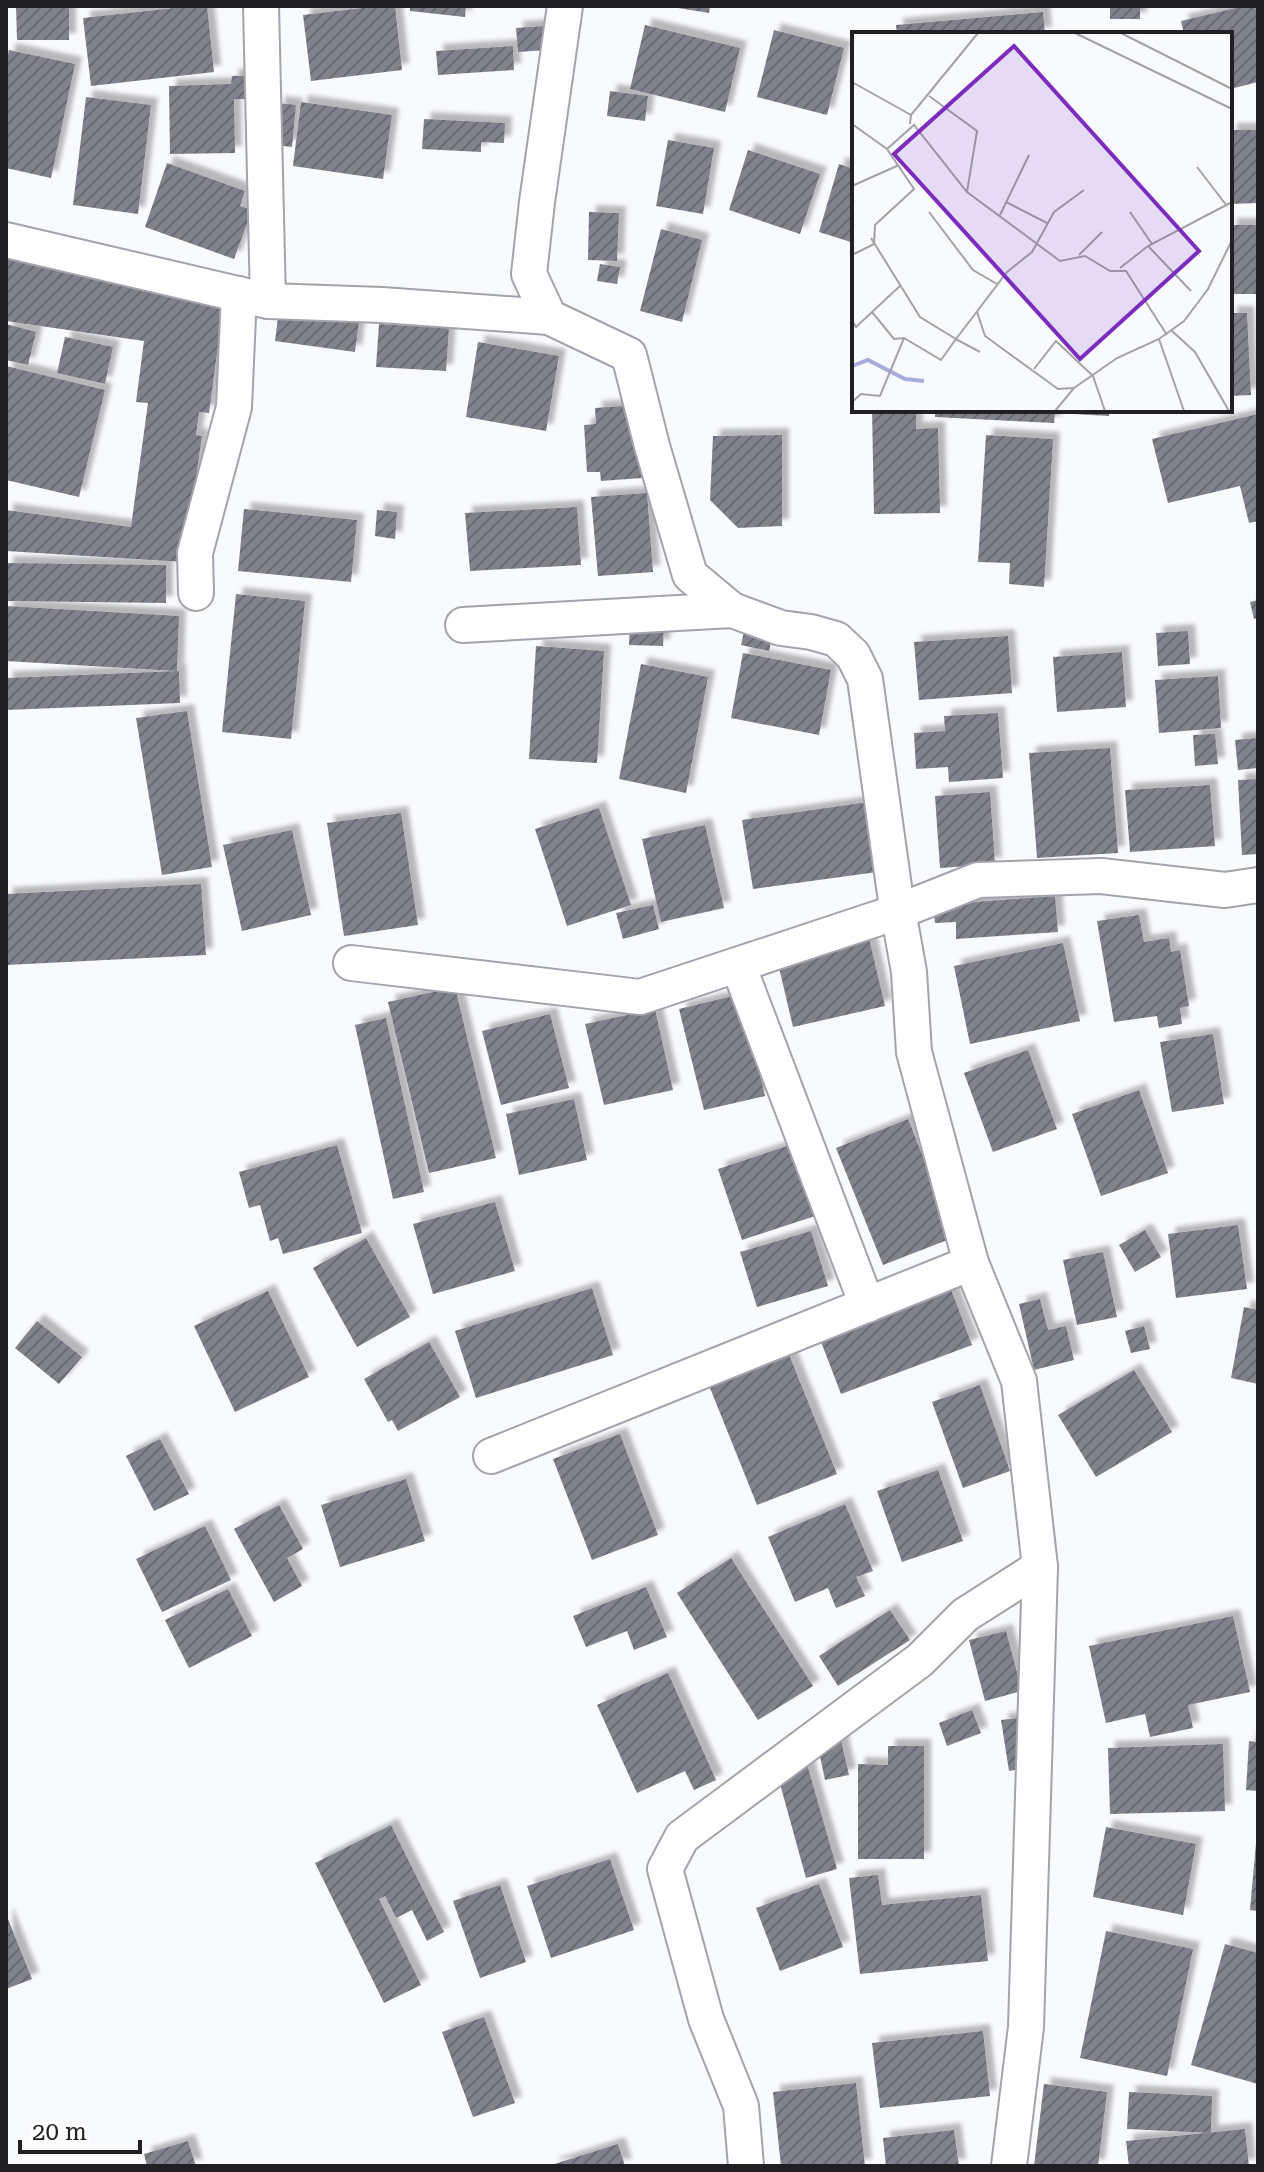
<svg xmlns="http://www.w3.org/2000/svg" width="1264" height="2172" font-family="'Roboto Serif',serif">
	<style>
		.building { fill: url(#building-hatch); filter: url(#shadow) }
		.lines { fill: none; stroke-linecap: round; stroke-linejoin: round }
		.minor-casing { stroke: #a2a3ad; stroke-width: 38 }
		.minor { stroke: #fff; stroke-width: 34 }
		.inset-river { fill: none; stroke: #a9acda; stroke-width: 4 }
		.inset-road { fill: none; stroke: #a2a3a7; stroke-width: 2 }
		.view { fill: #7b2cbf; fill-opacity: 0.15; stroke: #7b2cbf; stroke-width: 4 }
		.inset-edge { fill: none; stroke: #202024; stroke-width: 4 }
	</style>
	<defs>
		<pattern id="building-hatch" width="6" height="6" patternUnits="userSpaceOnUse" patternTransform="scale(2)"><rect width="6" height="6" fill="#82828c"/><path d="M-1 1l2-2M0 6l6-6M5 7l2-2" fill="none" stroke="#6a6a72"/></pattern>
		<filter id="shadow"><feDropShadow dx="7" dy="-7" stdDeviation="2" flood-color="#0004"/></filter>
	</defs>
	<rect width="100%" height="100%" fill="#f9fafe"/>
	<g class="building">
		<polygon points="16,6 69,6 69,40 17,40"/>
		<polygon points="192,6 207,6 214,72 91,86 83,18"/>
		<polygon points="379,6 395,6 402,70 311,81 303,15"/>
		<polygon points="410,6 466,6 465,17 410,11"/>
		<polygon points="678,6 710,6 709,13 678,8"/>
		<rect x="1110" y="6" width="30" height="13"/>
		<polygon points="1244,6 1255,6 1258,17 1258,82 1230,89 1230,34 1184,34 1181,21"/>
		<polygon points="1043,12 1045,34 897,34 896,25"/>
		<polygon points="645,25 740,48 725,112 630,89"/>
		<polygon points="545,26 546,50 518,52 516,28"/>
		<polygon points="774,30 844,48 827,115 757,97"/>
		<polygon points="513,46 514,70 438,75 436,51"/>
		<polygon points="9,50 75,64 51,178 6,168 6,63"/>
		<polygon points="232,76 250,76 251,99 234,99 235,153 170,154 169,86 231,84"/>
		<polygon points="610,91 648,96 645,121 607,116"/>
		<polygon points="86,97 151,105 138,214 73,205"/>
		<polygon points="301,102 392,115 383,179 293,166"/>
		<polygon points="278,103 296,105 292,147 274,145"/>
		<polygon points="424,119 505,123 504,143 481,142 481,152 422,149"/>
		<polygon points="1230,130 1258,130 1258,203 1230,204"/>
		<polygon points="668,140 714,148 703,214 656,206"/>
		<polygon points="748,150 820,174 800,234 729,210"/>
		<polygon points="167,163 245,191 240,206 252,210 234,259 145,227"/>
		<polygon points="839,164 854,169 854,243 819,232"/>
		<polygon points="589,212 619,213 617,261 588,260"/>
		<rect x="1230" y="225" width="28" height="69"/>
		<polygon points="661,229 702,240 682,322 640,311"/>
		<polygon points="6,255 226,286 209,413 199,412 196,435 202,436 184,562 6,551 6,510 131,527 148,403 136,402 144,341 6,321"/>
		<polygon points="600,264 620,267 617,284 597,281"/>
		<polygon points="279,310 359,321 355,352 275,341"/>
		<polygon points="1230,313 1247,313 1251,395 1230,396"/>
		<polygon points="6,324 36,332 28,365 6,360"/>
		<polygon points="379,324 449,328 446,371 376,367"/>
		<polygon points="65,337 113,347 105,384 57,373"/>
		<polygon points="478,342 559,356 546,431 466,417"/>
		<polygon points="6,366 105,390 79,497 6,480"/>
		<polygon points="637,405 642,478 601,481 600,472 587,472 584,425 596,424 595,408"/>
		<polygon points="872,410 916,410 916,429 938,428 940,513 874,514"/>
		<polygon points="935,410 1109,410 1109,416 1055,413 1054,423 935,417"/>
		<polygon points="1258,414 1258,521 1249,523 1240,486 1168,503 1152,439"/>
		<polygon points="782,435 782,526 738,528 710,500 713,436"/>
		<polygon points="986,435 1053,439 1044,587 1009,584 1010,563 978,562"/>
		<polygon points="647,493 653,572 598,576 591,497"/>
		<polygon points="577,507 581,565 470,571 465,513"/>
		<polygon points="244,509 357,520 351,582 238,571"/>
		<polygon points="377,510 397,512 395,539 375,536"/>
		<polygon points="6,563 166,565 166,603 6,601"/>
		<polygon points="236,594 305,601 291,739 222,732"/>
		<polygon points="1258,600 1258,618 1254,619 1250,602"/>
		<polygon points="6,606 179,616 177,671 6,661"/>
		<polygon points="630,622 664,624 663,646 629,645"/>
		<polygon points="746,622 774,628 769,651 741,645"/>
		<polygon points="1188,631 1190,664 1158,666 1156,633"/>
		<polygon points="1008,636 1012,693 919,700 914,642"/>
		<polygon points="536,646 604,651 597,763 529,759"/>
		<polygon points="1122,652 1126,707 1057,712 1053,657"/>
		<polygon points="743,653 831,670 819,735 731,718"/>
		<polygon points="641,664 708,677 686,793 619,779"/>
		<polygon points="179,671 180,703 6,710 6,678"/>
		<polygon points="1218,676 1221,728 1159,733 1155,680"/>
		<polygon points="187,711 212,867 162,875 136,718"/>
		<polygon points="998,713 1003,778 949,782 948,767 916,769 914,733 945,731 944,716"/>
		<polygon points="1215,734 1218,764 1195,766 1193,735"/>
		<polygon points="1258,738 1258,768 1238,770 1235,740"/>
		<polygon points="1110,748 1118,853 1037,858 1029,753"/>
		<polygon points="1258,779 1258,854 1242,855 1238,780"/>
		<polygon points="1210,785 1215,846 1130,852 1125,790"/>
		<polygon points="990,792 995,864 940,868 935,796"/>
		<polygon points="868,802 877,872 753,889 742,820"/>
		<polygon points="599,808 631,905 567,926 535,829"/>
		<polygon points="401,813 418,925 344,936 327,823"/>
		<polygon points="705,825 724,908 661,922 642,839"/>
		<polygon points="292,830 311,915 242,931 223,845"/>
		<polygon points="201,884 206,955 6,965 6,894"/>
		<polygon points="1055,896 1058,932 956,939 956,922 935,923 933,905"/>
		<polygon points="653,905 659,929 623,939 616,913"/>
		<polygon points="1139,915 1144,942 1169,938 1171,952 1180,950 1189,1006 1180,1008 1182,1024 1159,1028 1157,1016 1114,1022 1097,921"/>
		<polygon points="869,938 885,1006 793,1027 777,959"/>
		<polygon points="1063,943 1080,1021 970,1044 954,966"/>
		<polygon points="455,987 496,1158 429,1173 388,1002"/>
		<polygon points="741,994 765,1096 704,1110 679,1009"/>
		<polygon points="655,1009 673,1090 604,1105 585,1024"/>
		<polygon points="550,1014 569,1088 501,1105 482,1031"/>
		<polygon points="386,1018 424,1192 393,1199 355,1025"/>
		<polygon points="1213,1034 1224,1104 1172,1112 1160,1042"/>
		<polygon points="1028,1050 1057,1129 993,1152 964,1073"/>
		<polygon points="1139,1090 1168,1173 1101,1196 1072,1114"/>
		<polygon points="574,1099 587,1160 519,1175 506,1114"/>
		<polygon points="908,1119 955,1237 883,1265 836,1148"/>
		<polygon points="337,1145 362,1233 283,1254 278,1238 270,1241 260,1205 249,1208 239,1172"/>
		<polygon points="790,1145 815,1216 742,1240 718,1169"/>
		<polygon points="495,1202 515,1271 433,1294 413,1224"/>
		<polygon points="1238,1225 1247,1289 1176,1298 1168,1234"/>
		<polygon points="1145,1230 1161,1257 1135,1272 1119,1245"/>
		<polygon points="811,1231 828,1286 757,1307 740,1252"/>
		<polygon points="366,1238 410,1317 357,1347 313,1268"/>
		<polygon points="1103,1252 1117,1317 1077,1325 1063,1260"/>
		<polygon points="949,1284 972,1345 841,1394 818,1334"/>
		<polygon points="592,1288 613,1355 476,1398 455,1331"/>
		<polygon points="268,1291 309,1377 235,1412 194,1326"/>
		<polygon points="1040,1299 1048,1330 1066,1326 1074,1360 1034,1370 1019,1304"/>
		<polygon points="1244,1307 1258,1310 1258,1384 1231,1378"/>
		<polygon points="37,1321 82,1357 59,1384 15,1348"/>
		<polygon points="1144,1326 1150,1349 1131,1353 1125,1331"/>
		<polygon points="429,1342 460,1397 398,1431 392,1420 388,1422 364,1379"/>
		<polygon points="786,1347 837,1474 757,1505 706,1378"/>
		<polygon points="1134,1370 1172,1432 1096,1477 1058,1415"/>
		<polygon points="980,1385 1010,1471 963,1488 932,1402"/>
		<polygon points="620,1434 658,1535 592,1560 553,1459"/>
		<polygon points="160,1439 189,1494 154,1511 126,1456"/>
		<polygon points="938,1470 963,1541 902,1562 877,1491"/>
		<polygon points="406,1479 425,1541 340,1567 321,1505"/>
		<polygon points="845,1504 873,1571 856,1577 865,1596 836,1608 828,1588 795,1602 768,1537"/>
		<polygon points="279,1505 303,1549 287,1558 302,1586 274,1602 234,1529"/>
		<polygon points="205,1526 231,1580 162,1612 136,1559"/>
		<polygon points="731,1558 813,1686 758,1720 677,1593"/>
		<polygon points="646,1587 667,1637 634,1650 627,1631 586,1647 573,1616"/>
		<polygon points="228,1589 252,1636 189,1668 165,1620"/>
		<polygon points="890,1610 910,1640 838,1686 819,1656"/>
		<polygon points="1233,1616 1250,1692 1188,1705 1193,1728 1150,1737 1145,1714 1106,1723 1089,1646"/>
		<polygon points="1006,1631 1022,1691 985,1701 969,1640"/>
		<polygon points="668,1673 716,1780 694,1790 685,1771 637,1793 597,1705"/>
		<polygon points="972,1710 981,1733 947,1746 939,1723"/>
		<polygon points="1018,1718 1025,1768 1009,1771 1001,1720"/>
		<polygon points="840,1736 849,1775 825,1780 817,1742"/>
		<polygon points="1249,1741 1258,1742 1258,1791 1246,1790"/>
		<polygon points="1223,1744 1225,1811 1110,1814 1108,1748"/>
		<polygon points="888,1746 924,1746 924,1859 858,1859 858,1764 888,1765"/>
		<polygon points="807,1764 837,1869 806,1878 777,1773"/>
		<polygon points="391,1825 444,1932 427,1941 412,1910 396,1918 385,1896 379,1899 421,1985 384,2003 315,1863"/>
		<polygon points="1106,1827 1196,1844 1183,1915 1093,1897"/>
		<polygon points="1256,1843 1258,1843 1258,1911 1250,1910"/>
		<polygon points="610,1859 634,1930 551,1958 527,1886"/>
		<polygon points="878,1875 882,1905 981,1895 988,1961 860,1974 849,1878"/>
		<polygon points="819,1884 843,1947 780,1971 756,1908"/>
		<polygon points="500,1885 526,1962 480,1978 453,1901"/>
		<polygon points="6,1914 32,1979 6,1989"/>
		<polygon points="1106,1931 1193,1949 1167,2076 1080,2058"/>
		<polygon points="1225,1944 1258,1953 1258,2084 1191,2065"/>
		<polygon points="484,2017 515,2103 473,2117 442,2032"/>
		<polygon points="983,2031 990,2096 880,2108 872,2043"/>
		<polygon points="856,2083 865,2166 781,2166 773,2092"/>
		<polygon points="1044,2084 1107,2092 1098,2166 1034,2166"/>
		<polygon points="1129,2092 1212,2096 1211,2133 1127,2129"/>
		<polygon points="1245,2129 1249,2166 1129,2166 1126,2141"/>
		<polygon points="954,2130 959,2166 886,2166 883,2138"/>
		<polygon points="188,2141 196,2166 147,2166 144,2154"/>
		<polygon points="618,2144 625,2166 551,2166 551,2165"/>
	</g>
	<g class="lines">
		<defs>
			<g id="minor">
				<polyline points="261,6 268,301"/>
				<polyline points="565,6 537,202 529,274 549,317 629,355 652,446 690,575 732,610 781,628 811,632 836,639 853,655 865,679 895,894 909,972 914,1052 971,1263 1019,1381 1040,1567 1026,2027 1009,2166"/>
				<polyline points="6,240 268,301 382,305 549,317"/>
				<polyline points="196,593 195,553 234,407 239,294"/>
				<polyline points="463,625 732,610"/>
				<polyline points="351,963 640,997 897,912 978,880 1101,876 1225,890 1258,885"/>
				<polyline points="738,965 867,1305"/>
				<polyline points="491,1456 971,1263"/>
				<polyline points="746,2166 741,2106 706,2019 665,1869 682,1837 920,1660 965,1615 1040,1567"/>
			</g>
		</defs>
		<use href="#minor" class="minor-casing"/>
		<use href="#minor" class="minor"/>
	</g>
	<g transform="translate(852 32)">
		<rect width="380" height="380" fill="#f9fafe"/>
		<path class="inset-river" d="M0,334L16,328L53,347L72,349"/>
		<path class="inset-road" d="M223,1L380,77M269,1L380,57M0,50L59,83M77,64L125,99L115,160M0,92L35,117L62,157L23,193L22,212L0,223M58,92L59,83L126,1M35,117L62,93L115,160L208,229L233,224L258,239H274L315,303M345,135L375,174M0,154L47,133M154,170L195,191M77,180L121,238L145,252M278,180L300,212M148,183L177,123M19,206L68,285L104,307L155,240L180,220L202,180L232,158M296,214L339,259M227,223L250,200M268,236L296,214L380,170M20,280L42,307L52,306L89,328L104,307L128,320M125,280L133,304L206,357L221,356M0,288L4,295L49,253M320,299L343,320L377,379M307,307L332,379M182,337L204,309L241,344L253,379M0,370L9,362L28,364L52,306M203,379L222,356L265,326L307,307L332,289L356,257L380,208"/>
		<path class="view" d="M162,14L347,219L228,327L42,122Z"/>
		<rect width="380" height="380" class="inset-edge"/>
	</g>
	<rect width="1264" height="2172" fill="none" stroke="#202024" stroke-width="16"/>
	<path d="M20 2140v12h120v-12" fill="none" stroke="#202024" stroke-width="4"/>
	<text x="32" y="2140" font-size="24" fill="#202024" stroke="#ffffff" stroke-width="6" paint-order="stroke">20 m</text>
</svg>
